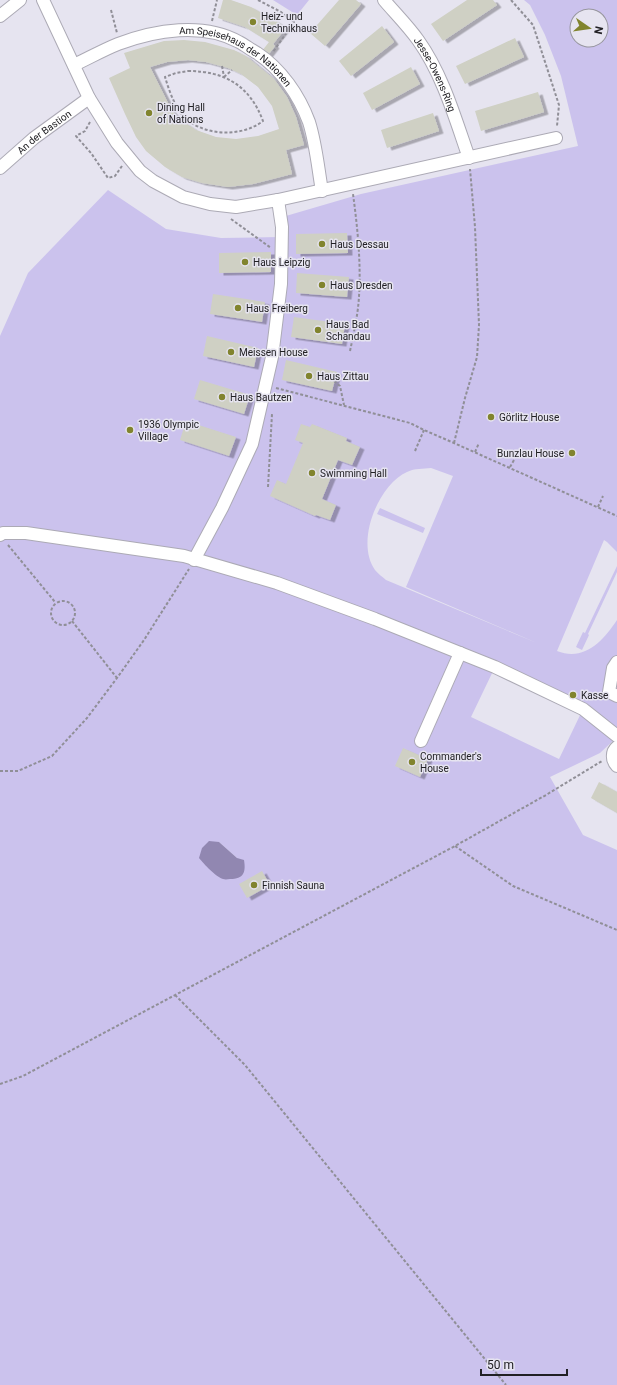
<svg xmlns="http://www.w3.org/2000/svg" width="617" height="1385" font-family="Roboto,sans-serif">
	<style>
		.green { fill: #cbc2ed; fill-rule: evenodd }
		.water { fill: #9187b1 }
		.building { fill: #cfd0c4; fill-rule: evenodd; filter: url(#shadow) }
		.lines { fill: none; stroke-linecap: round; stroke-linejoin: round }
		.minor-casing { stroke: #acaab5; stroke-width: 14 }
		.path { stroke: #908f97; stroke-width: 2; stroke-dasharray: 3 2; stroke-linecap: butt }
		.minor { stroke: #fff; stroke-width: 12 }
		.poi-dot { fill: #81842e; stroke: #e6e4f0; stroke-width: 1.5 }
		.labels { text-anchor: middle; dominant-baseline: central; stroke-width: 3; stroke-linejoin: round; paint-order: stroke }
		.poi-label { font-size: 10px; fill: #212024; stroke: #e6e4f0; text-anchor: start }
		.street-label { font-size: 10px; fill: #212024; stroke: #e6e4f0 }
	</style>
	<defs>
		<filter id="shadow"><feDropShadow dx="4.5" dy="2.5" stdDeviation="0" flood-color="#0004"/></filter>
	</defs>
	<rect width="100%" height="100%" fill="#e6e4f0"/>
	<g class="green">
		<polygon points="273,0 309,0 297,15"/>
		<path d="M524,0H617V552L607,542L604,540L557,651C584,662 603,641 617,620V737L600,753L550,777L583,835L617,850V1385H0V336L28,273L108,190L166,229L221,238L280,237L279,218L361,194L578,146L561,76L545,35L530,5ZM577,16H601V40H577ZM431,468L453,476L406,587L537,643L386,580C383,577 378,574 375,570C355,542 378,485 407,472C415,468 423,469 431,468ZM495,667L583,709L559,759L471,717ZM219,842L237,858L235,879Z"/>
		<polygon points="380,508 425,528 423,533 377,514"/>
		<polygon points="617,566 617,572 588,634 589,635 582,650 576,647 583,632 585,633"/>
	</g>
	<path class="water" d="M209,841L219,842L237,858L244,860C246,872 244,879 230,879C228,879 226,880 223,879C216,877 204,864 199,858L202,848Z"/>
	<g class="building">
		<polygon points="223,0 231,0 251,7 276,21 286,28 273,44 275,46 268,55 262,51 269,42 245,27 218,18"/>
		<polygon points="339,0 356,0 361,4 325,46 310,33"/>
		<polygon points="467,0 493,0 497,5 443,41 431,24"/>
		<polygon points="382,26 394,42 351,76 339,61"/>
		<polygon points="515,38 524,57 465,84 456,66"/>
		<path d="M184,40L205,42L234,50L246,56L274,79L287,97L296,117L304,145L286,150L292,174L253,184L228,187L202,183L182,177L165,167L146,151L136,137L125,114L109,78L130,68L124,53L164,41ZM188,60L206,62L228,68L241,74L258,87L272,106L279,129L258,136L236,139L216,137L196,130L182,121L172,111L150,67L167,62Z"/>
		<polygon points="411,67 420,84 372,110 363,93"/>
		<polygon points="538,92 544,112 481,131 475,111"/>
		<polygon points="433,113 439,131 387,148 381,130"/>
		<polygon points="347,233 348,253 296,254 296,234"/>
		<polygon points="271,252 271,272 219,273 219,253"/>
		<polygon points="297,273 349,277 347,297 296,293"/>
		<polygon points="213,294 265,302 262,322 210,314"/>
		<polygon points="294,317 345,324 342,344 291,337"/>
		<polygon points="207,336 258,348 254,367 203,356"/>
		<polygon points="286,360 337,372 332,391 282,380"/>
		<polygon points="200,380 250,395 244,414 194,399"/>
		<polygon points="186,421 236,437 229,456 180,440"/>
		<polygon points="301,424 310,427 312,424 347,438 346,441 360,447 352,465 338,460 322,499 336,505 330,520 316,515 315,516 270,496 277,480 286,484 303,443 295,440"/>
		<polygon points="403,748 428,759 420,777 395,766"/>
		<polygon points="599,782 617,792 617,813 591,798"/>
		<polygon points="262,871 270,885 247,898 239,884"/>
	</g>
	<g class="lines">
		<defs>
			<g id="minor">
				<polyline points="43,0 89,98 117,143 140,171 153,181 183,197 210,204 236,207 278,200 556,138"/>
				<path id="s1" d="M384,0C395,13 408,26 418,40C443,75 455,118 469,158"/>
				<polyline points="0,16 20,0"/>
				<path id="s2" d="M74,65C89,58 103,50 118,44C155,30 203,22 239,42C245,45 251,50 257,53C281,69 299,95 309,122C316,144 318,168 322,191"/>
				<path id="s3" d="M0,168L34,138L89,98"/>
				<polyline points="0,535 3,533 26,533 184,556 277,583 375,619 495,667 583,709 617,736"/>
				<polyline points="194,560 222,508 252,444 272,357 281,284 282,227 278,200"/>
				<polyline points="617,662 613,668 609,692 617,696"/>
				<polyline points="421,741 460,653"/>
				<path d="M617,747C611,752 612,761 617,766"/>
			</g>
		</defs>
		<use href="#minor" class="minor-casing"/>
		<g class="path">
			<polyline points="258,0 281,12 294,22 273,52"/>
			<polyline points="511,0 533,25 559,105 557,126"/>
			<polyline points="111,10 117,33"/>
			<polyline points="212,21 217,0"/>
			<polyline points="222,66 224,77"/>
			<path d="M188,71C225,71 250,86 263,121C241,138 202,136 183,116C174,105 169,90 165,77L176,73Z"/>
			<polyline points="224,77 232,70"/>
			<polyline points="90,122 85,131 76,136 91,153 108,178 115,176 122,166"/>
			<polyline points="231,219 271,248"/>
			<path d="M350,351C353,337 356,323 358,308C362,271 358,231 353,194"/>
			<polyline points="334,381 340,386 344,405"/>
			<polyline points="276,388 410,423 424,430 454,443 617,516"/>
			<polyline points="454,443 465,398 477,357 479,325 475,227 470,169"/>
			<polyline points="415,451 424,430"/>
			<polyline points="475,452 479,443"/>
			<polyline points="510,467 514,460"/>
			<polyline points="268,487 272,414"/>
			<polyline points="598,507 603,496"/>
			<polyline points="8,545 55,602"/>
			<circle cx="63" cy="613" r="12"/>
			<polyline points="72,621 117,678"/>
			<polyline points="0,771 18,771 52,756 87,718 117,678 144,640 189,569"/>
			<polyline points="455,846 513,886 617,930"/>
			<polyline points="175,995 245,1065 506,1385"/>
			<polyline points="0,1084 23,1076 455,846 546,795 602,761"/>
		</g>
		<use href="#minor" class="minor"/>
	</g>
	<g class="poi-dot">
		<circle cx="253" cy="22" r="4"/>
		<circle cx="149" cy="113" r="4"/>
		<circle cx="322" cy="244" r="4"/>
		<circle cx="245" cy="262" r="4"/>
		<circle cx="322" cy="285" r="4"/>
		<circle cx="238" cy="308" r="4"/>
		<circle cx="318" cy="330" r="4"/>
		<circle cx="231" cy="352" r="4"/>
		<circle cx="309" cy="376" r="4"/>
		<circle cx="222" cy="397" r="4"/>
		<circle cx="491" cy="417" r="4"/>
		<circle cx="130" cy="430" r="4"/>
		<circle cx="572" cy="453" r="4"/>
		<circle cx="312" cy="473" r="4"/>
		<circle cx="573" cy="695" r="4"/>
		<circle cx="412" cy="762" r="4"/>
		<circle cx="254" cy="885" r="4"/>
	</g>
	<g class="labels">
		<g class="poi-label">
			<text x="261" y="16">Heiz- und<tspan x="261" dy="12">Technikhaus</tspan></text>
			<text x="157" y="107">Dining Hall<tspan x="157" dy="12">of Nations</tspan></text>
			<text x="330" y="244">Haus Dessau</text>
			<text x="253" y="262">Haus Leipzig</text>
			<text x="330" y="285">Haus Dresden</text>
			<text x="246" y="308">Haus Freiberg</text>
			<text x="326" y="324">Haus Bad<tspan x="326" dy="12">Schandau</tspan></text>
			<text x="239" y="352">Meissen House</text>
			<text x="317" y="376">Haus Zittau</text>
			<text x="230" y="397">Haus Bautzen</text>
			<text x="499" y="417">Görlitz House</text>
			<text x="138" y="424">1936 Olympic<tspan x="138" dy="12">Village</tspan></text>
			<text x="564" y="453" text-anchor="end">Bunzlau House</text>
			<text x="320" y="473">Swimming Hall</text>
			<text x="581" y="695">Kasse</text>
			<text x="420" y="756">Commander's<tspan x="420" dy="12">House</tspan></text>
			<text x="262" y="885">Finnish Sauna</text>
		</g>
		<g class="street-label">
			<text stroke="none"><textPath href="#s2" startOffset="176">Am Speisehaus der Nationen</textPath></text>
			<text stroke="none"><textPath href="#s1" startOffset="91">Jesse-Owens-Ring</textPath></text>
			<text stroke="none"><textPath href="#s3" startOffset="57">An der Bastion</textPath></text>
		</g>
	</g>
	<g transform="translate(589 28) rotate(103)"><circle r="19" fill="#e6e4f0" stroke="#97969e"/>
	<path d="M0-3L7 15L0 10L-7 15Z" fill="#81842e"/>
	<text y="-6" font-size="11" font-weight="bold" text-anchor="middle" fill="#212024">N</text>
	</g>
	<path d="M481 1369v6h86v-6" fill="none" stroke="#212024" stroke-width="2"/>
	<text x="487" y="1369" font-size="12" fill="#212024" stroke="#e6e4f0" stroke-width="3" paint-order="stroke">50 m</text>
</svg>
